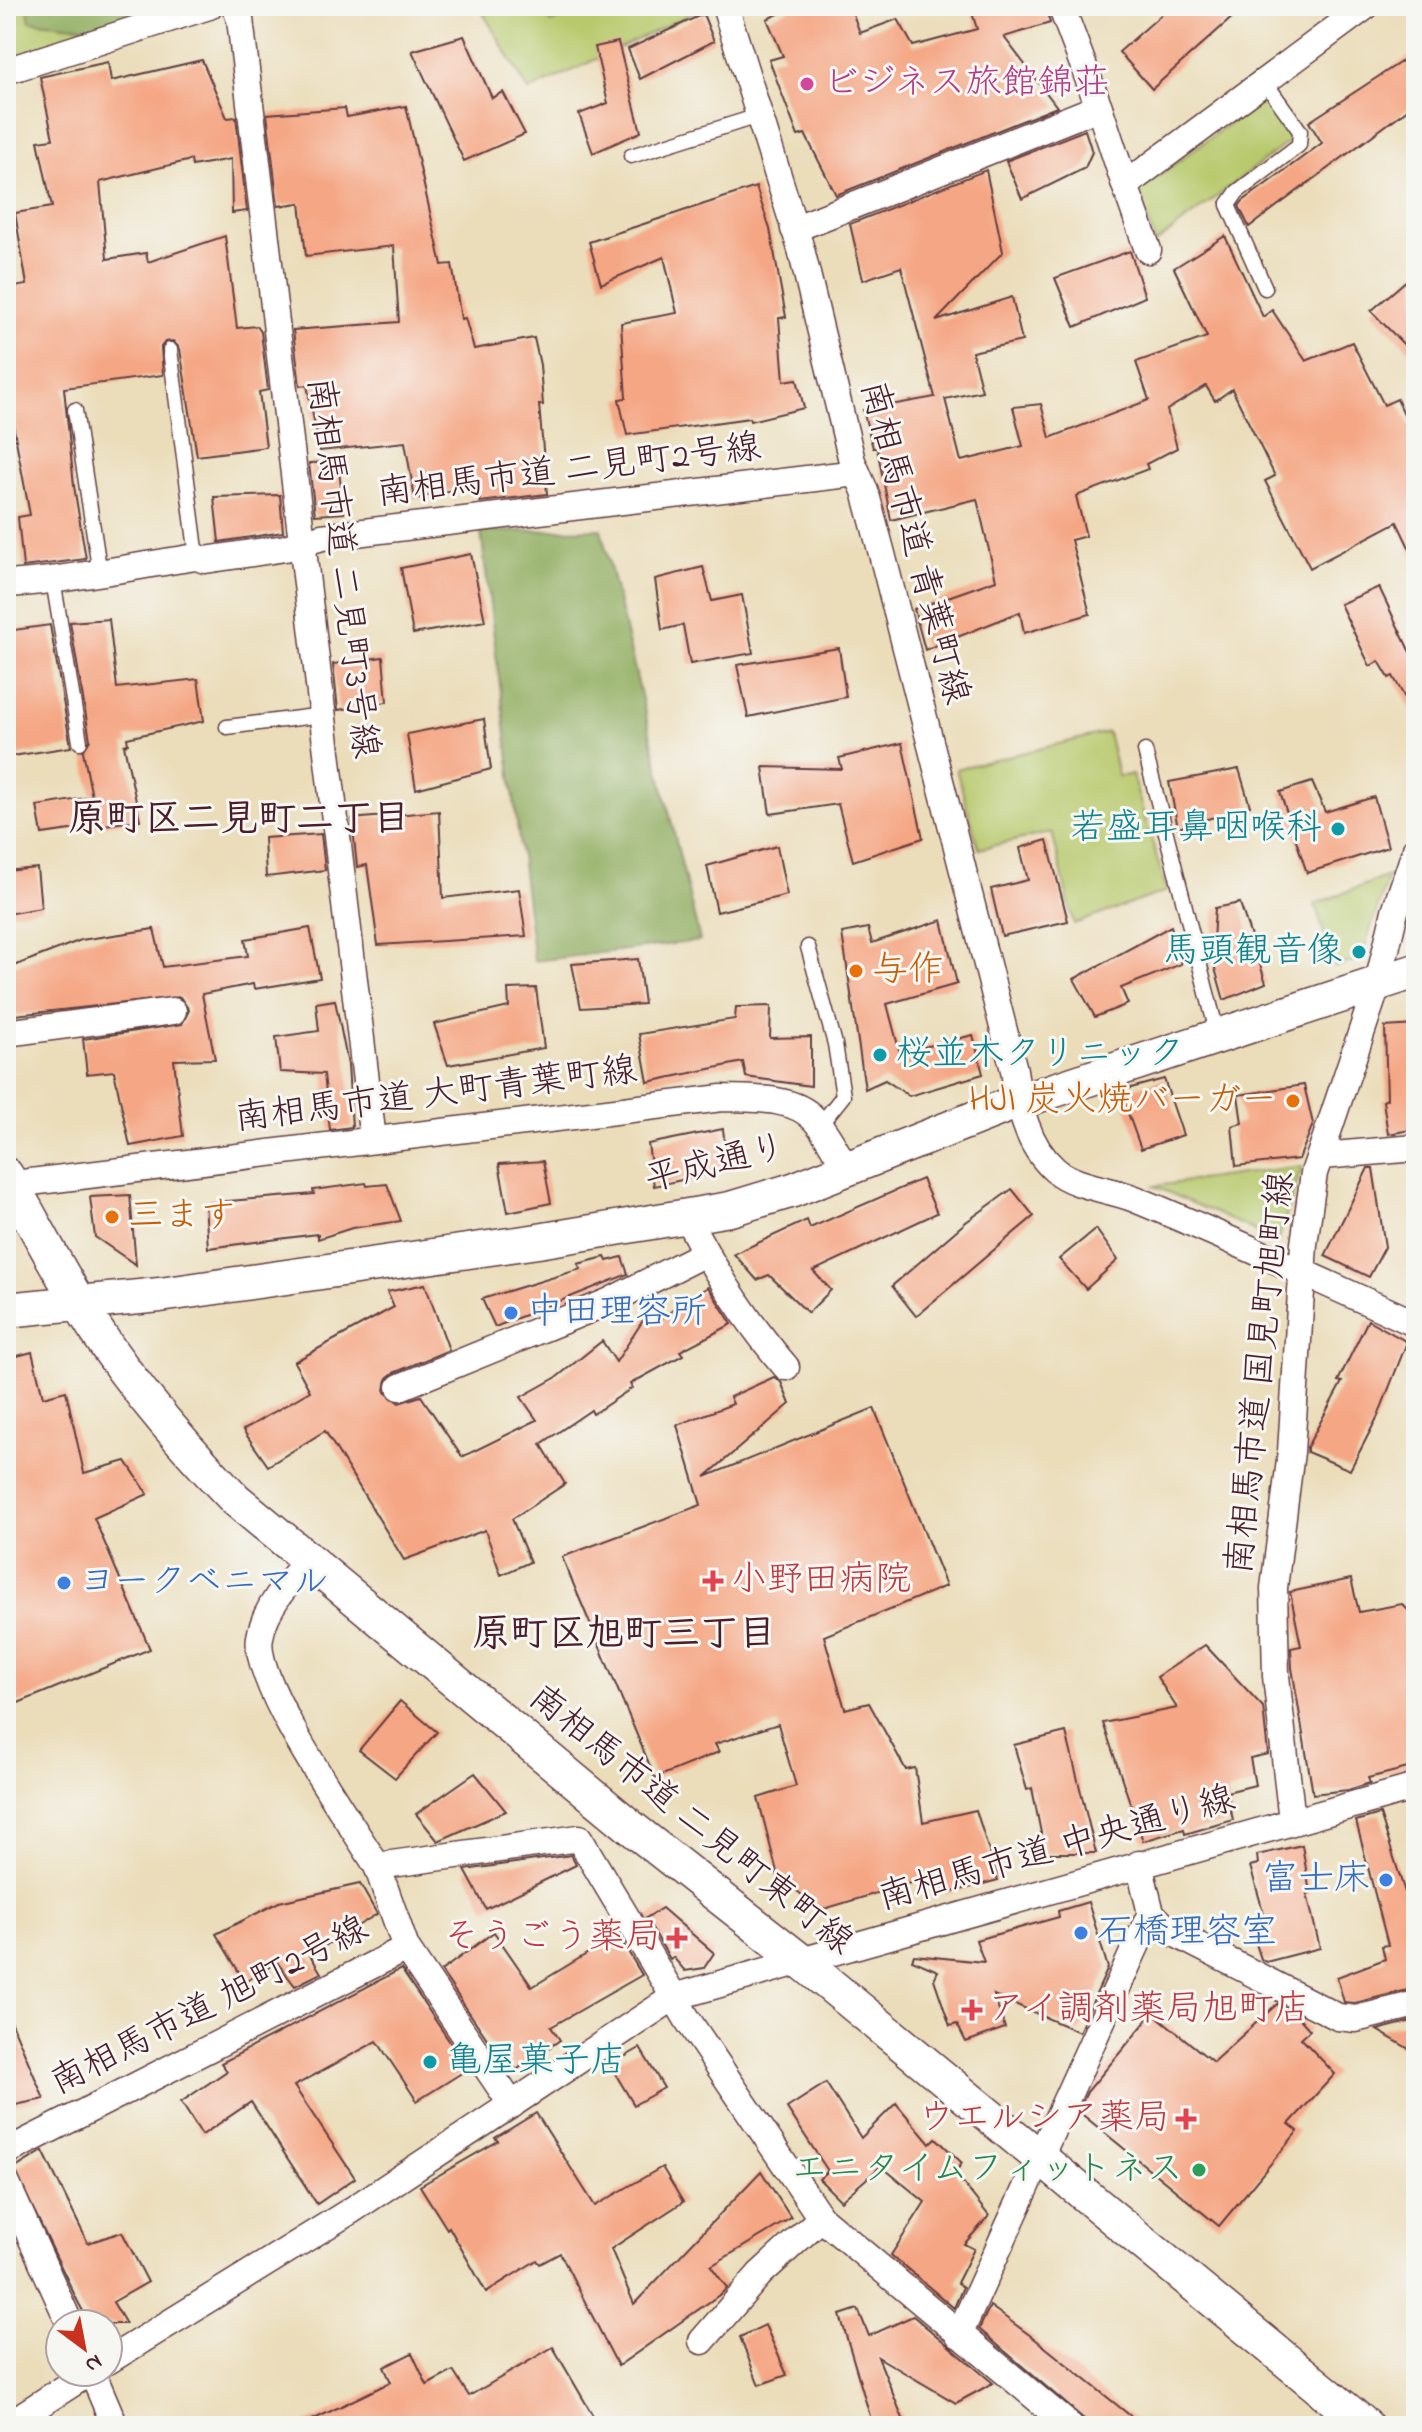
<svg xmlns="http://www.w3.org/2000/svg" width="1422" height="2432" font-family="'Indie Flower','Klee One',sans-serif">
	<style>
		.green { fill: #b7c96c; stroke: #80744c; stroke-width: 2 }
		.forest { fill: #91ad60; stroke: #6e6646; stroke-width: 2 }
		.building { fill: #f5a785 }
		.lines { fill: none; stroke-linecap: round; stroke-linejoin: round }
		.service-casing { stroke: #623c40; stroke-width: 17 }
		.minor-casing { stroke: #623c40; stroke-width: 29 }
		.tertiary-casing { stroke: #623c40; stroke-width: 37 }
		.service { stroke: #fff; stroke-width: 14 }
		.minor { stroke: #fff; stroke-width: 26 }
		.tertiary { stroke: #fff; stroke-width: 34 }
		.hotel-dot { fill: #d1479c; stroke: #f6f6f2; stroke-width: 3 }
		.culture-dot { fill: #0f9aa8; stroke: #f6f6f2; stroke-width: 3 }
		.food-dot { fill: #e8710a; stroke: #f6f6f2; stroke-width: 3 }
		.shop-dot { fill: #3f7fe0; stroke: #f6f6f2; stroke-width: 3 }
		.health-dot { fill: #e0444e; stroke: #f6f6f2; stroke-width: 3 }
		.leisure-dot { fill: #2e9e5b; stroke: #f6f6f2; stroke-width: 3 }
		.labels { text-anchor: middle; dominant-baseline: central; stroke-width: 6; stroke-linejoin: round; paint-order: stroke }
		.hotel-label { font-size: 36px; fill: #b23c85; stroke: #f6f6f2; text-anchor: start }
		.street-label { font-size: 36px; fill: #4a1f2b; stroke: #f6f6f2 }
		.culture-label { font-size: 36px; fill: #0d838f; stroke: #f6f6f2; text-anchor: end }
		.food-label { font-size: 36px; fill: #c56008; stroke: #f6f6f2; text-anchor: start }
		.shop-label { font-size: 36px; fill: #366cbe; stroke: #f6f6f2; text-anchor: start }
		.health-label { font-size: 36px; fill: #be3a42; stroke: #f6f6f2; text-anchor: start }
		.leisure-label { font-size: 36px; fill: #27864d; stroke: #f6f6f2; text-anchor: end }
		.neighbourhood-label { font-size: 38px; font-weight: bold; fill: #4a1f2b; stroke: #f6f6f2 }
	</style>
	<rect width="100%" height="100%" fill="#f6f6f2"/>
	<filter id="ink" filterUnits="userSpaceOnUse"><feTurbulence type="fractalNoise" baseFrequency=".0125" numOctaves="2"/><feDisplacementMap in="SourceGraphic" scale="16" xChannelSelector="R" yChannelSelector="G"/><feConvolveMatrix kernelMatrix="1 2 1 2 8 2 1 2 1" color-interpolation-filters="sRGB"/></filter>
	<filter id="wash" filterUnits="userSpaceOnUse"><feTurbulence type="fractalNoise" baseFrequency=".006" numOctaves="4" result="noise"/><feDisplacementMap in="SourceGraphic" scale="32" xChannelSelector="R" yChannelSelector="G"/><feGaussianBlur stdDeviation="1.8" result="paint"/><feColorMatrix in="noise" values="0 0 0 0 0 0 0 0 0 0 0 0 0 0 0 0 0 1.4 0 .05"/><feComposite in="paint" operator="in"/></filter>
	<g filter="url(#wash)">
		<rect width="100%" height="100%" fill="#ebddba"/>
		<g class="green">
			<polygon points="6,6 178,6 6,60"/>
			<polygon points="479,6 540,6 551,23 582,6 708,6 529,91"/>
			<polygon points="1258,102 1271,109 1291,140 1156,243 1137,192"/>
			<polygon points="1108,732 1118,776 1132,775 1167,891 1074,924 1052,832 979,849 956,769"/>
			<polygon points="1388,876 1361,959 1335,967 1315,904"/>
			<polygon points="1302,1166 1278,1241 1154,1186"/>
		</g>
		<g class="forest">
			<polygon points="27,6 188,6 120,31 30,21"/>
			<polygon points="601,529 700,941 534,961 481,532"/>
		</g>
		<g id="blocks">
			<g class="building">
				<polygon points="796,6 850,6 860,33 898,19 913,46 977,29 970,6 1045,6 1050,23 1004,37 1057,107 836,195 805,134 798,136 769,60 783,56 767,19"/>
				<polygon points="1171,6 1245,6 1152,89 1119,52"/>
				<polygon points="703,14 714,41 640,79 628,49"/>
				<polygon points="464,36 492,98 503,92 525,134 464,161 412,51"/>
				<polygon points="618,42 641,132 593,153 579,114 608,103 595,47"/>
				<polygon points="1416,52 1416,103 1249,227 1239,206 1243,201 1322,143 1309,122"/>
				<polygon points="202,60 227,118 236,117 247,211 232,213 231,159 192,166 191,160 100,182 107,259 146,253 148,262 225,236 237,328 257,326 261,332 268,390 259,392 266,447 197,456 180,349 173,341 165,342 161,347 163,375 64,388 74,486 86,559 23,567 18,517 30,515 12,419 6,420 6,362 14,362 6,288 27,285 15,213 52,207 38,141 53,139 40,77 108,62 111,81"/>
				<polygon points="406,106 442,265 452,264 461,319 465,318 474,349 534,338 540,365 543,405 539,405 547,494 480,502 478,484 415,499 405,442 320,451 307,385 300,386 293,330 399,322 394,246 306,256 300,203 278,206 267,114 345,108 347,117"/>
				<polygon points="1085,130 1092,152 1085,168 1022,199 1006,161"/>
				<polygon points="986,170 1003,252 936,321 1012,297 1022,341 972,352 982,391 945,399 961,461 1023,446 1013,407 1041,404 1050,438 1149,400 1136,362 1207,337 1174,268 1225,236 1263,317 1272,310 1306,361 1352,342 1384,405 1397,399 1416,439 1416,562 1397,522 1310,568 1265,481 1275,476 1232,389 1215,401 1206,386 1167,410 1177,448 1146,464 1148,469 1076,496 1086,536 1071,540 1090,614 1024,633 1020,612 925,650 914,609 996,580 977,499 891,520 877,448 873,448 863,410 935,397 901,267 863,280 850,224"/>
				<polygon points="756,187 770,229 786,317 779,318 784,381 797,379 804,408 750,421 750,418 627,435 619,399 626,398 621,323 677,313 664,257 601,284 589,242"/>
				<polygon points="1130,251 1145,297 1075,327 1055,278"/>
				<polygon points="1416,272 1416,357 1371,311"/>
				<polygon points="338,462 344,513 315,515 309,463"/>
				<polygon points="280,495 283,532 219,542 214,497"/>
				<polygon points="471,554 485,621 413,634 401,568"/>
				<polygon points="703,567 712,601 742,595 753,653 690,664 683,625 662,630 655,579"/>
				<polygon points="1379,587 1416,665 1416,718 1393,676 1389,678 1379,661 1370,666 1340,604"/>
				<polygon points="109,619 117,688 198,679 204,721 127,738 128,744 124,745 140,820 42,834 37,806 92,797 83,751 90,740 70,622"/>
				<polygon points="50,625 71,747 6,757 6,631"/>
				<polygon points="839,648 846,697 748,717 737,665"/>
				<polygon points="383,657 387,702 338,710 333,664"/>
				<polygon points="484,719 491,769 416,789 407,734"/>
				<polygon points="902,743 923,838 853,861 838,804 770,814 763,767 842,769 839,758"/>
				<polygon points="1239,769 1250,806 1178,828 1169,782"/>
				<polygon points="1312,782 1325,812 1374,797 1388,847 1307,873 1280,792"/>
				<polygon points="439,811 443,898 519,889 526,936 378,945 367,865 357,867 352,819"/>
				<polygon points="321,834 325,870 266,877 264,838"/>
				<polygon points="1047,840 1068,921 1002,936 991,889 1028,880 1020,848"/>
				<polygon points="777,846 787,895 717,912 707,866"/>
				<polygon points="37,868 41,908 6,914 6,871"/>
				<polygon points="1240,903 1266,983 1224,1000 1212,958 1215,908"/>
				<polygon points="942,920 957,984 887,1004 900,1053 973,1035 983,1074 909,1096 885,1080 865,1089 842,933 868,928 872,943"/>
				<polygon points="1171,926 1181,964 1121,988 1128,1004 1095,1017 1074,979"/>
				<polygon points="310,928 320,978 254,989 253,984 202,994 215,1059 174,1060 183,1136 130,1146 114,1071 87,1074 83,1039 182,1024 189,1010 180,997 6,1016 6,969 81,940 154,929 163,967 248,956 245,939"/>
				<polygon points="638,959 644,1004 581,1008 572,964"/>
				<polygon points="536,988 544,1048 448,1065 434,1024 509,1007 508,989"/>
				<polygon points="335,1000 348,1065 352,1127 330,1130 324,1074 280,1072 276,1037 319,1031 316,1003"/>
				<polygon points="771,1006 770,1038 811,1037 811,1086 746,1077 743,1062 648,1082 639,1034 735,1019 736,1007"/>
				<polygon points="1416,1025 1416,1129 1388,1134 1383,1101 1387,1099 1385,1027"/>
				<polygon points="1164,1079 1183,1135 1141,1149 1120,1091"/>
				<polygon points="1304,1085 1313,1124 1299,1159 1236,1166 1232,1126 1242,1123 1238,1095"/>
				<polygon points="723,1129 728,1170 654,1186 648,1144"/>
				<polygon points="543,1161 551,1203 508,1212 499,1164"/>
				<polygon points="1368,1168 1373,1168 1385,1247 1369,1277 1325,1256"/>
				<polygon points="922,1179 937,1213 813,1271 831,1290 808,1313 769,1275 757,1280 734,1254 807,1220 810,1228"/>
				<polygon points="366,1183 367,1186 387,1184 401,1221 352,1228 318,1239 318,1234 208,1248 205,1203 314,1194 313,1190"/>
				<polygon points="1012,1189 1034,1216 916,1316 892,1286 966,1222"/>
				<polygon points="130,1195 136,1265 95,1237 90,1197"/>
				<polygon points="1096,1229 1118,1260 1086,1289 1059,1259"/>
				<polygon points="605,1257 607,1261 622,1257 628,1274 495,1327 482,1299 581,1269 578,1264"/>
				<polygon points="425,1284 449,1350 393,1373 387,1378 385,1392 399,1403 421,1396 462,1457 537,1420 521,1397 557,1377 602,1341 616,1362 653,1305 661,1318 708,1287 732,1324 680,1351 683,1355 630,1384 632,1388 593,1414 591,1410 541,1444 565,1484 512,1519 530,1562 501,1575 485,1530 404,1560 325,1431 268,1466 243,1430 310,1391 294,1362 394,1307 387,1292"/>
				<polygon points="1368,1320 1407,1342 1378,1416 1350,1470 1307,1452 1307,1447 1342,1382 1338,1381"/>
				<polygon points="32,1352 43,1397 66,1391 84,1473 126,1461 148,1494 94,1518 150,1649 6,1708 6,1359"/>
				<polygon points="774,1377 781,1382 790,1404 705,1477 874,1408 946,1586 824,1636 845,1709 869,1703 906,1770 915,1768 923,1822 976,1810 998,1880 945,1894 940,1874 821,1910 778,1876 758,1798 796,1786 778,1724 715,1744 719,1752 655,1778 562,1557 701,1505 677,1425 733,1404 730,1397"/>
				<polygon points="1351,1579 1359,1612 1402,1604 1416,1618 1416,1766 1368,1778 1370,1783 1348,1790 1313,1794 1292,1668 1291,1648 1301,1646 1290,1592"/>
				<polygon points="1205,1645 1263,1707 1268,1754 1250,1758 1255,1785 1227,1792 1233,1820 1185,1834 1184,1829 1143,1841 1103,1723 1177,1708 1157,1677"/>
				<polygon points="400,1701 437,1732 395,1778 359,1750"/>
				<polygon points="1066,1732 1096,1853 1045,1853 1032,1788 1027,1790 1014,1745"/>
				<polygon points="475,1773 506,1811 438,1841 416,1814"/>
				<polygon points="1380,1814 1416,1927 1416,1988 1355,2003 1344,2002 1337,1977 1385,1959 1382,1946 1388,1945 1356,1821"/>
				<polygon points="1302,1845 1310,1893 1307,1894 1320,1948 1266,1962 1261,1959 1250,1925 1266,1921 1250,1866 1258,1864 1257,1855"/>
				<polygon points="571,1855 576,1865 486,1909 465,1870"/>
				<polygon points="360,1884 377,1914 310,1955 321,1973 295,1986 277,1962 245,1982 216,1934 279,1902"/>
				<polygon points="1088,1902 1108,1968 1079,2032 994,1995 1005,2028 966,2042 957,2024 950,2026 934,1979 938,1971 912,1960 914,1955 984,1962 976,1940 1059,1917 1058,1911"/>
				<polygon points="662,1908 714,1953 704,1968 685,1971 673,1957 670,1959 646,1918"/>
				<polygon points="494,1932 532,1987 618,1935 642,1975 551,2027 560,2040 516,2070 502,2048 496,2052 441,1971"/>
				<polygon points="401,1969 468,2069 417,2101 377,2041 294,2086 355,2178 317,2204 251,2102 202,2135 181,2102 227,2071 221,2063"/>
				<polygon points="1277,2004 1294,2012 1310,2030 1301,2038 1335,2074 1289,2124 1298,2131 1219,2226 1078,2111 1087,2092 1153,2013 1213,2062"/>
				<polygon points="6,2009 44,2099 6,2107"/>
				<polygon points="1416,2020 1416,2053 1377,2030"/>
				<polygon points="640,2048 664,2088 634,2105 610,2065"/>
				<polygon points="826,2083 861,2138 896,2103 930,2144 936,2138 962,2163 955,2173 989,2216 964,2244 974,2249 957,2283 963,2287 954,2308 891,2255 925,2202 881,2166 841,2201 819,2179 828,2171 787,2108"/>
				<polygon points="536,2113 595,2206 662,2167 683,2202 611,2249 634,2304 761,2171 791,2218 711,2266 727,2288 722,2293 618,2366 560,2253 540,2264 537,2260 486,2292 449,2227 447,2229 420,2186 498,2141 495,2138"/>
				<polygon points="43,2151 88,2243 122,2232 148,2282 113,2302 126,2324 90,2324 78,2302 14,2169"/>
				<polygon points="990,2306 1035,2339 1143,2426 1092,2426 1085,2420 979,2329"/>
				<polygon points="858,2309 869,2336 913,2316 993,2383 956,2403 878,2357 906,2426 873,2426 840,2315"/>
				<polygon points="765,2325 787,2375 759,2385 740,2337"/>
				<polygon points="553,2347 599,2426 300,2426 391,2382 384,2367 412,2353 427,2385 453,2371 469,2396"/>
			</g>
		</g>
	</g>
	<g filter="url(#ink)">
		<use href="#blocks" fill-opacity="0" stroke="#623c40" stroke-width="2"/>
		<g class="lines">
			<defs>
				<g id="service">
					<polyline points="631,156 758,116"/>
					<polyline points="1265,288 1228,205 1237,192 1299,145 1300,131 1265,82"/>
					<polyline points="170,350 197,557"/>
					<polyline points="75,410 100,574"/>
					<polyline points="53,580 80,742"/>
					<polyline points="227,727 323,715"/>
					<polyline points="1145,751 1218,1036"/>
					<polyline points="808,947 835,1044 843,1096 819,1126"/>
				</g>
				<g id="minor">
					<polyline points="235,6 240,19 373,1140"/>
					<path d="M725,6L801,249L852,461L865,491L881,550L1014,1070C1019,1106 1026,1144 1055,1170C1075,1187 1111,1189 1135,1199C1230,1238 1323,1282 1416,1324"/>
					<polyline points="6,71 209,6"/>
					<polyline points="1099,107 1125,185 1366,6"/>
					<polyline points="1125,185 1148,250"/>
					<polyline points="794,229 1099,107 1061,6"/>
					<path d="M6,584C71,580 133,566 197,557L205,560L285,548L322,537L857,473"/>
					<polyline points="6,1033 173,1011"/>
					<polyline points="1322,1156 1416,1148"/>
					<path d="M6,1185L722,1098C750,1099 793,1096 814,1119C827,1132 836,1152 846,1168"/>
					<path d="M687,1218C715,1272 746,1321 786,1367"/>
					<polyline points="400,1387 608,1302 705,1253"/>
					<path d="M309,1560C288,1582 265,1607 260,1637C251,1682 351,1823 377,1866L579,1838L689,2022L821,2218L1070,2426"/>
					<polyline points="1292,1821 1276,1676 1274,1588 1291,1452 1304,1244 1314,1173 1378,983 1395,911 1416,849"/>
					<polyline points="377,1866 406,1948"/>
					<polyline points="1151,1913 1168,1930 1338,2017 1356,2019 1416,2004"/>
					<polyline points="6,2152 406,1948 512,2105"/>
					<polyline points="6,2182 70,2324"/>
					<polyline points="959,2335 1151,1913 1139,1864"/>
					<polyline points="702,2341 760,2274 821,2218"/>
					<polyline points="108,2361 352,2210 674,1997 1416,1787"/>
					<polyline points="92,2372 115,2426"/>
					<polyline points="6,2426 90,2372"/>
				</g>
				<g id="tertiary">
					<path d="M6,1175C31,1217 53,1261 79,1303C121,1374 178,1440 235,1499L633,1829L801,1961L1366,2426"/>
					<polyline points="6,1310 160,1295 538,1241 730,1209 793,1190 1006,1106 1416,971"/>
				</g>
			</defs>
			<use href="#service" class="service-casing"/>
			<use href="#minor" class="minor-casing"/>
			<use href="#tertiary" class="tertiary-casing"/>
			<use href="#service" class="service"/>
			<use href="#minor" class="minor"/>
			<use href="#tertiary" class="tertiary"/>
		</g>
	</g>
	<circle class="hotel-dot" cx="807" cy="84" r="8"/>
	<g class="culture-dot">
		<circle cx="1338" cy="829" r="8"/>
		<circle cx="1359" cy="952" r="8"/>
		<circle cx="880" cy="1055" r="8"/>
		<circle cx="430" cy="2062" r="8"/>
	</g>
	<g class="food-dot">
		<circle cx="856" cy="971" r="8"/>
		<circle cx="1293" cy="1101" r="8"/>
		<circle cx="112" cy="1217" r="8"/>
	</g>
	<g class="shop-dot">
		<circle cx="511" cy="1313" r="8"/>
		<circle cx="64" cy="1583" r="8"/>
		<circle cx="1386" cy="1880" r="8"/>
		<circle cx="1081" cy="1933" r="8"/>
	</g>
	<g class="health-dot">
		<path d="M709 1569h8v8h8v8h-8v8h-8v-8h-8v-8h8z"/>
		<path d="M673 1926h8v8h8v8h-8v8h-8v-8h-8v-8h8z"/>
		<path d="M968 1998h8v8h8v8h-8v8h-8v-8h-8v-8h8z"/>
		<path d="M1182 2107h8v8h8v8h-8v8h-8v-8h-8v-8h8z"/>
	</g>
	<circle class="leisure-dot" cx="1199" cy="2170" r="8"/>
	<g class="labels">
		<g class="hotel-label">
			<text x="823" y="84">ビジネス旅館錦荘</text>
		</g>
		<g class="street-label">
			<text transform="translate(569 472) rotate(-7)">南相馬市道 二見町2号線</text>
			<text transform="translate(913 543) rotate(75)">南相馬市道 青葉町線</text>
			<text transform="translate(341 568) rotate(83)">南相馬市道 二見町3号線</text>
			<text transform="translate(436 1096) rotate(-7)">南相馬市道 大町青葉町線</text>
			<text transform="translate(716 1165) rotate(-14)">平成通り</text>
			<text transform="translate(1262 1373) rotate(-84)">南相馬市道 国見町旭町線</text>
			<text transform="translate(690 1821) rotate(39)">南相馬市道 二見町東町線</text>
			<text transform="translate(1057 1850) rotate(-16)">南相馬市道 中央通り線</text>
			<text transform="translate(210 2007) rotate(-27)">南相馬市道 旭町2号線</text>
		</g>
		<g class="culture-label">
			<text x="1322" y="829">若盛耳鼻咽喉科</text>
			<text x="1343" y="952">馬頭観音像</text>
			<text x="896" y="1055" text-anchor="start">桜並木クリニック</text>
			<text x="446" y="2062" text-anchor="start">亀屋菓子店</text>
		</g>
		<g class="food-label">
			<text x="872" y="971">与作</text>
			<text x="1277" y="1101" text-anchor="end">HJI 炭火焼バーガー</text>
			<text x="128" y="1217">三ます</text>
		</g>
		<g class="shop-label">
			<text x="527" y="1313">中田理容所</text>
			<text x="80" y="1583">ヨークベニマル</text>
			<text x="1370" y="1880" text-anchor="end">富士床</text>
			<text x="1097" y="1933">石橋理容室</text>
		</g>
		<g class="health-label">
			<text x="731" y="1581">小野田病院</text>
			<text x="661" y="1938" text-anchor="end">そうごう薬局</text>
			<text x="988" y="2010">アイ調剤薬局旭町店</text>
			<text x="1170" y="2119" text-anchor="end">ウエルシア薬局</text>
		</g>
		<g class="leisure-label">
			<text x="1183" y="2170">エニタイムフィットネス</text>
		</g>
		<g class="neighbourhood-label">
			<text x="239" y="821">原町区二見町二丁目</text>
			<text x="624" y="1636">原町区旭町三丁目</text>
		</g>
	</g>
	<rect width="1422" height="2432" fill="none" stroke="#f6f6f2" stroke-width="32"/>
	<g transform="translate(84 2348) rotate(148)"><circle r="38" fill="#f6f6f2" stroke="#b1a0a2" stroke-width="2"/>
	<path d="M0-6L14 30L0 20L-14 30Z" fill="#c8321e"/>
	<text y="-12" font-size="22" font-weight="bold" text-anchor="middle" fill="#4a1f2b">N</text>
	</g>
</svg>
